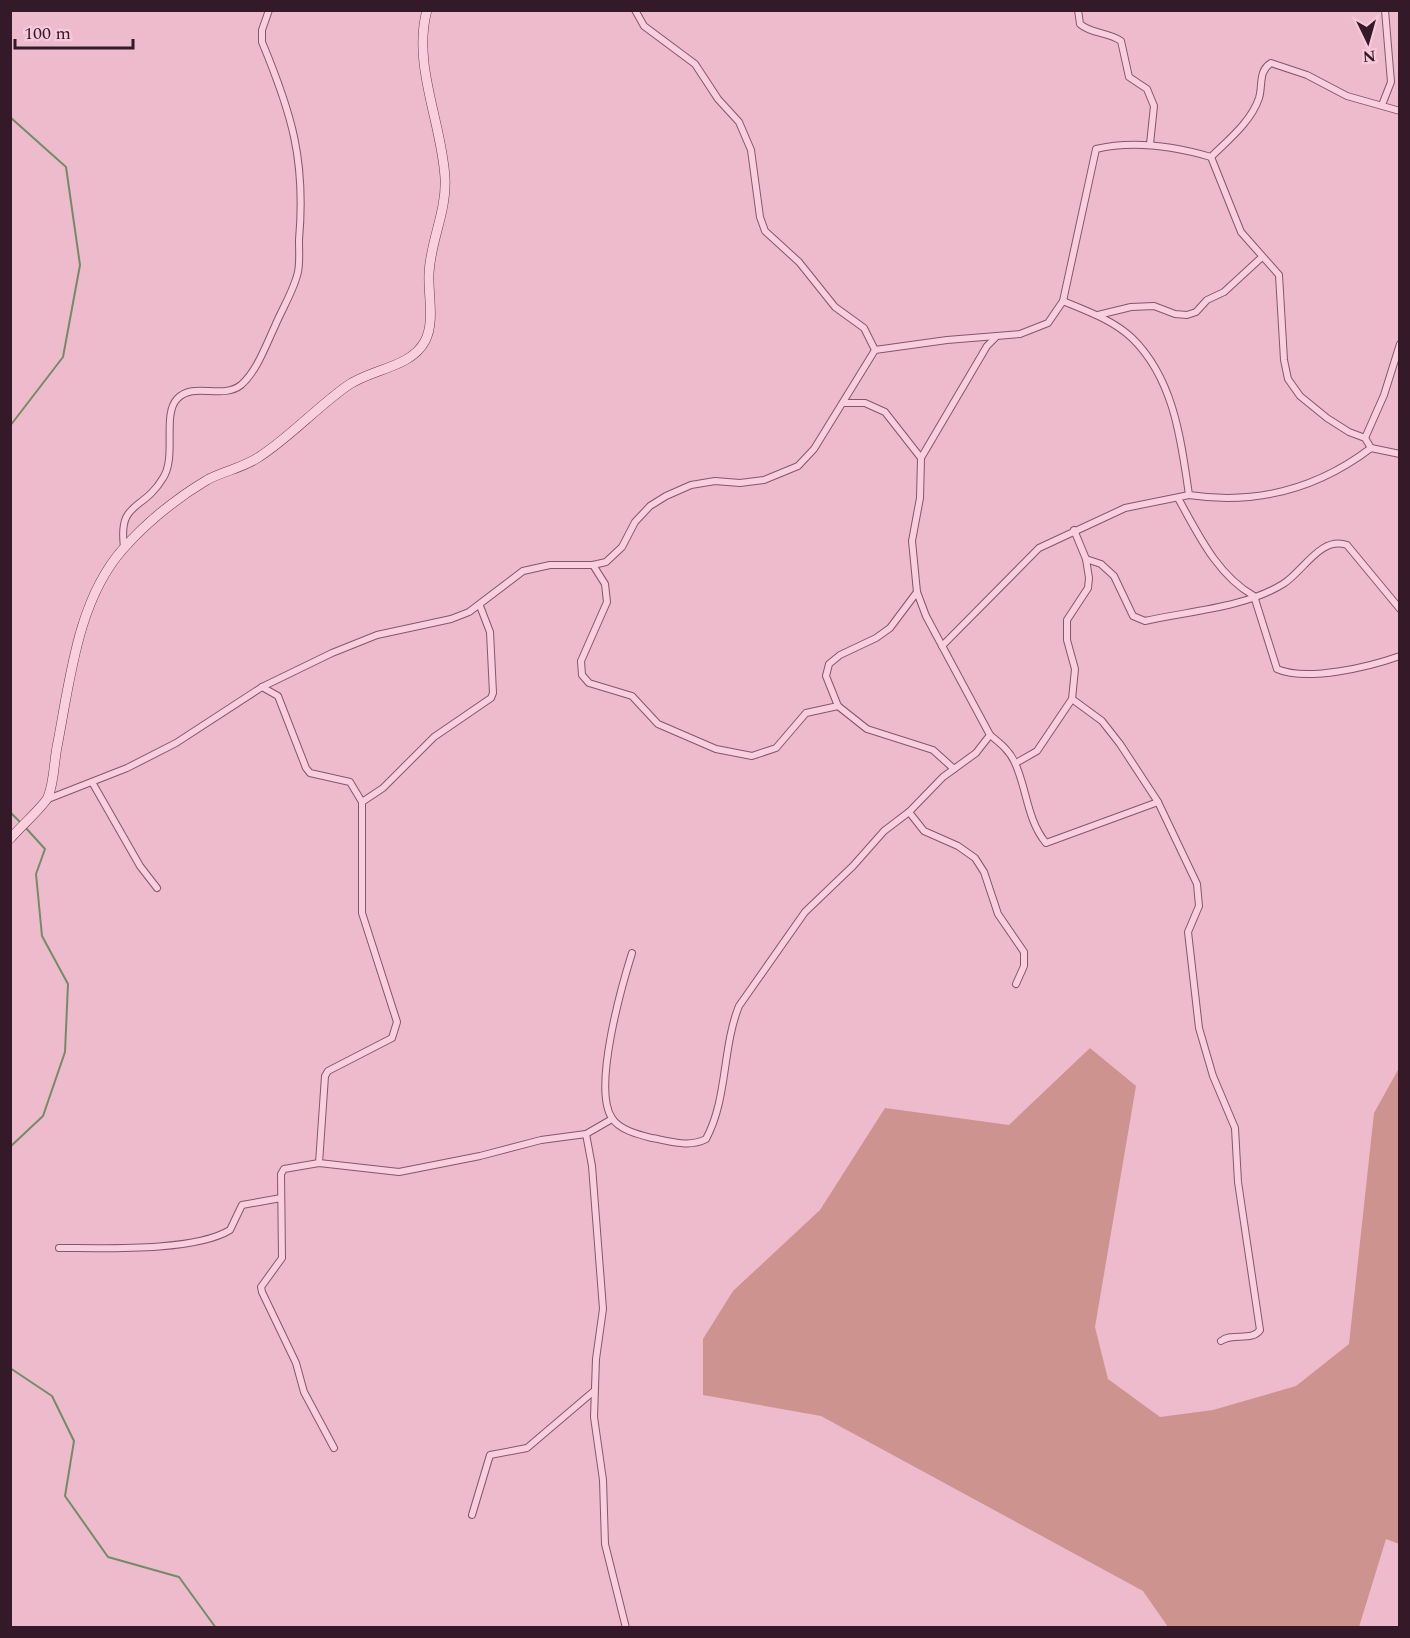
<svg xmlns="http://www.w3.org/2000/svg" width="1410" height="1638" font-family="Spectral,serif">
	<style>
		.green { fill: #cc938f }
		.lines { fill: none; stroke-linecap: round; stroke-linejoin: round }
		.stream { stroke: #738c67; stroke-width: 2 }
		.street-casing { stroke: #85556e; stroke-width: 8 }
		.secondary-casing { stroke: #673852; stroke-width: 10 }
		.street { stroke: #f9cedd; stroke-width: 6 }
		.secondary { stroke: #f9cedd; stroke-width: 9 }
	</style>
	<rect width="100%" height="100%" fill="#eebbcd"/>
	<polygon class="green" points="1090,1048 1136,1086 1095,1327 1108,1379 1160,1417 1213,1410 1296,1386 1349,1344 1374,1113 1399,1068 1399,1544 1386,1539 1359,1627 1168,1627 1143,1591 821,1416 703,1395 703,1339 733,1291 820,1210 885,1108 1009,1125"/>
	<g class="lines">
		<g class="stream">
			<polyline points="10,117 66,167 80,265 63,357 10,426"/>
			<polyline points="10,812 21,823"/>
			<polyline points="10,1147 43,1116 65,1052 68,984 42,936 36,874 45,849 25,827"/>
			<polyline points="10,1368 52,1396 74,1441 65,1496 108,1557 179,1577 216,1628"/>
		</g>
		<defs>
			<g id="street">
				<polyline points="635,10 644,26 695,64 718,99 739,122 751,150 760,217 765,231 799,262 835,307 864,328 875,350"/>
				<path d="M1078,10L1080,24C1091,34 1108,32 1121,41L1129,77L1147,89L1154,106L1150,144"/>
				<polyline points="1382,105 1391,82 1385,10"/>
				<polyline points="1211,157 1241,232 1279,275 1284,360 1288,379 1300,396 1327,418 1349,432 1365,438 1371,448"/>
				<path d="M1063,301C1087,311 1113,320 1132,338C1174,379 1181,440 1189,495C1256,505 1317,489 1371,448L1400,454"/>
				<polyline points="1098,315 1131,307 1154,306 1175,314 1187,315 1196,312 1207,300 1224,292 1262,257"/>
				<polyline points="1365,438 1384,395 1400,344"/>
				<polyline points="921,458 987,346 995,338"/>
				<path d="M1178,498C1198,534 1217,575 1254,596L1277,669C1307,682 1369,667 1400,656"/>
				<path d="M124,547C118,500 143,512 163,478C177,457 162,415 177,399C193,381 222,400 241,385C257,371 266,345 275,326C282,309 294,290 298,272C300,262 299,250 299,240C306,161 292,114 262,42V30L269,10"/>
				<path d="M1086,559L1101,564L1114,576L1133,616L1145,621C1189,611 1244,608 1283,584C1303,572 1320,536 1347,545L1400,609"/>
				<polyline points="593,565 605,584 607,602 581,661 582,675 589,683 632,696 658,724 716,749 752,756 776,748 806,713 838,706"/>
				<polyline points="917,592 890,628 876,638 840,655 829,664 826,676 838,706 867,729 933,750 954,769"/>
				<polyline points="942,646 1039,548 1125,508 1189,495"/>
				<polyline points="262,687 278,696 306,768 310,773 350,782 362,802 362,913 397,1022 392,1038 328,1071 325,1076 319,1163"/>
				<path d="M1072,699L1102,721L1120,744L1158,802L1197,884L1199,906L1188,932L1199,1028L1213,1076L1235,1128L1238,1182L1260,1330C1252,1342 1232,1332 1221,1341"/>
				<path d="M990,735C1000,743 1010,751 1015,763C1027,789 1027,820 1046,843L1158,802"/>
				<polyline points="1016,763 1037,751 1072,699 1075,669 1067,640 1067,620 1088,588 1089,578 1086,559 1074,530"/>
				<polyline points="92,782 140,866 157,888"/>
				<path d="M48,799L127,768L176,743L262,687L332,653L377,635L451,619L469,612L523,571L550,565H593L606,562L622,547L635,522L650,506L666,496L691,485L715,481L740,483L764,480L798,466L814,449L875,350L947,340L1020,334L1048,323L1063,301L1096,149C1134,140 1173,146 1211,157C1228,140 1251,122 1259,98C1263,85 1258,71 1271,63L1307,75L1347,96L1400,111"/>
				<polyline points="362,802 383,788 434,737 491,698 493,693 490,632 480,606"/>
				<polyline points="909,812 924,831 958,846 975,858 984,872 998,914 1024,952 1024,966 1016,984"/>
				<path d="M632,953C622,985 592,1089 612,1118C619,1130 640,1135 652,1138C670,1141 689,1148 706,1139C728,1098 722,1048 739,1006L805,912L853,866L884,831L909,812L943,777L976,753L990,735L926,616L917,592L912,541L920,498L921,458L885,412L865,403H843"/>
				<polyline points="586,1134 592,1166 603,1309 596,1359 594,1417 603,1480 605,1544 626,1628"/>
				<path d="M59,1248C102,1248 194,1252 230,1230L242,1205L281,1198"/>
				<polyline points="334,1448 304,1392 296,1363 262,1292 261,1287 282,1258 281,1174 284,1169 319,1163 399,1172 480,1156 541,1140 586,1134 612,1119"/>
				<polyline points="472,1515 490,1455 527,1448 594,1391"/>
			</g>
			<path id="secondary" d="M10,839C18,829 45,805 48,797C54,783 54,762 57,747C70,681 77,601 123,549C146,523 177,498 207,480C223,471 243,468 259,457C290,437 316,408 347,386C370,369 411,368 425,341C435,322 428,295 429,274C430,242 447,211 445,178C442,123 412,65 427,10"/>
		</defs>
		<use href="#street" class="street-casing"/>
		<use href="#secondary" class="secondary-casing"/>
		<use href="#street" class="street"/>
		<use href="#secondary" class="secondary"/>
	</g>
	<rect width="1410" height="1638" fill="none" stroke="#341a29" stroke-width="24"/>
	<g transform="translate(1368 42) rotate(175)" stroke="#f6cada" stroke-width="4.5" paint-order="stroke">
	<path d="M0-4.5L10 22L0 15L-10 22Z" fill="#341a29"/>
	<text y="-9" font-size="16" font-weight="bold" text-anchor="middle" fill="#341a29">N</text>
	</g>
	<path d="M15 39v9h118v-9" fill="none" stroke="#341a29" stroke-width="3"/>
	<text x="24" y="39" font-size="18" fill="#341a29" stroke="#f6cada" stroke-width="4.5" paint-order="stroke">100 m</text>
</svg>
